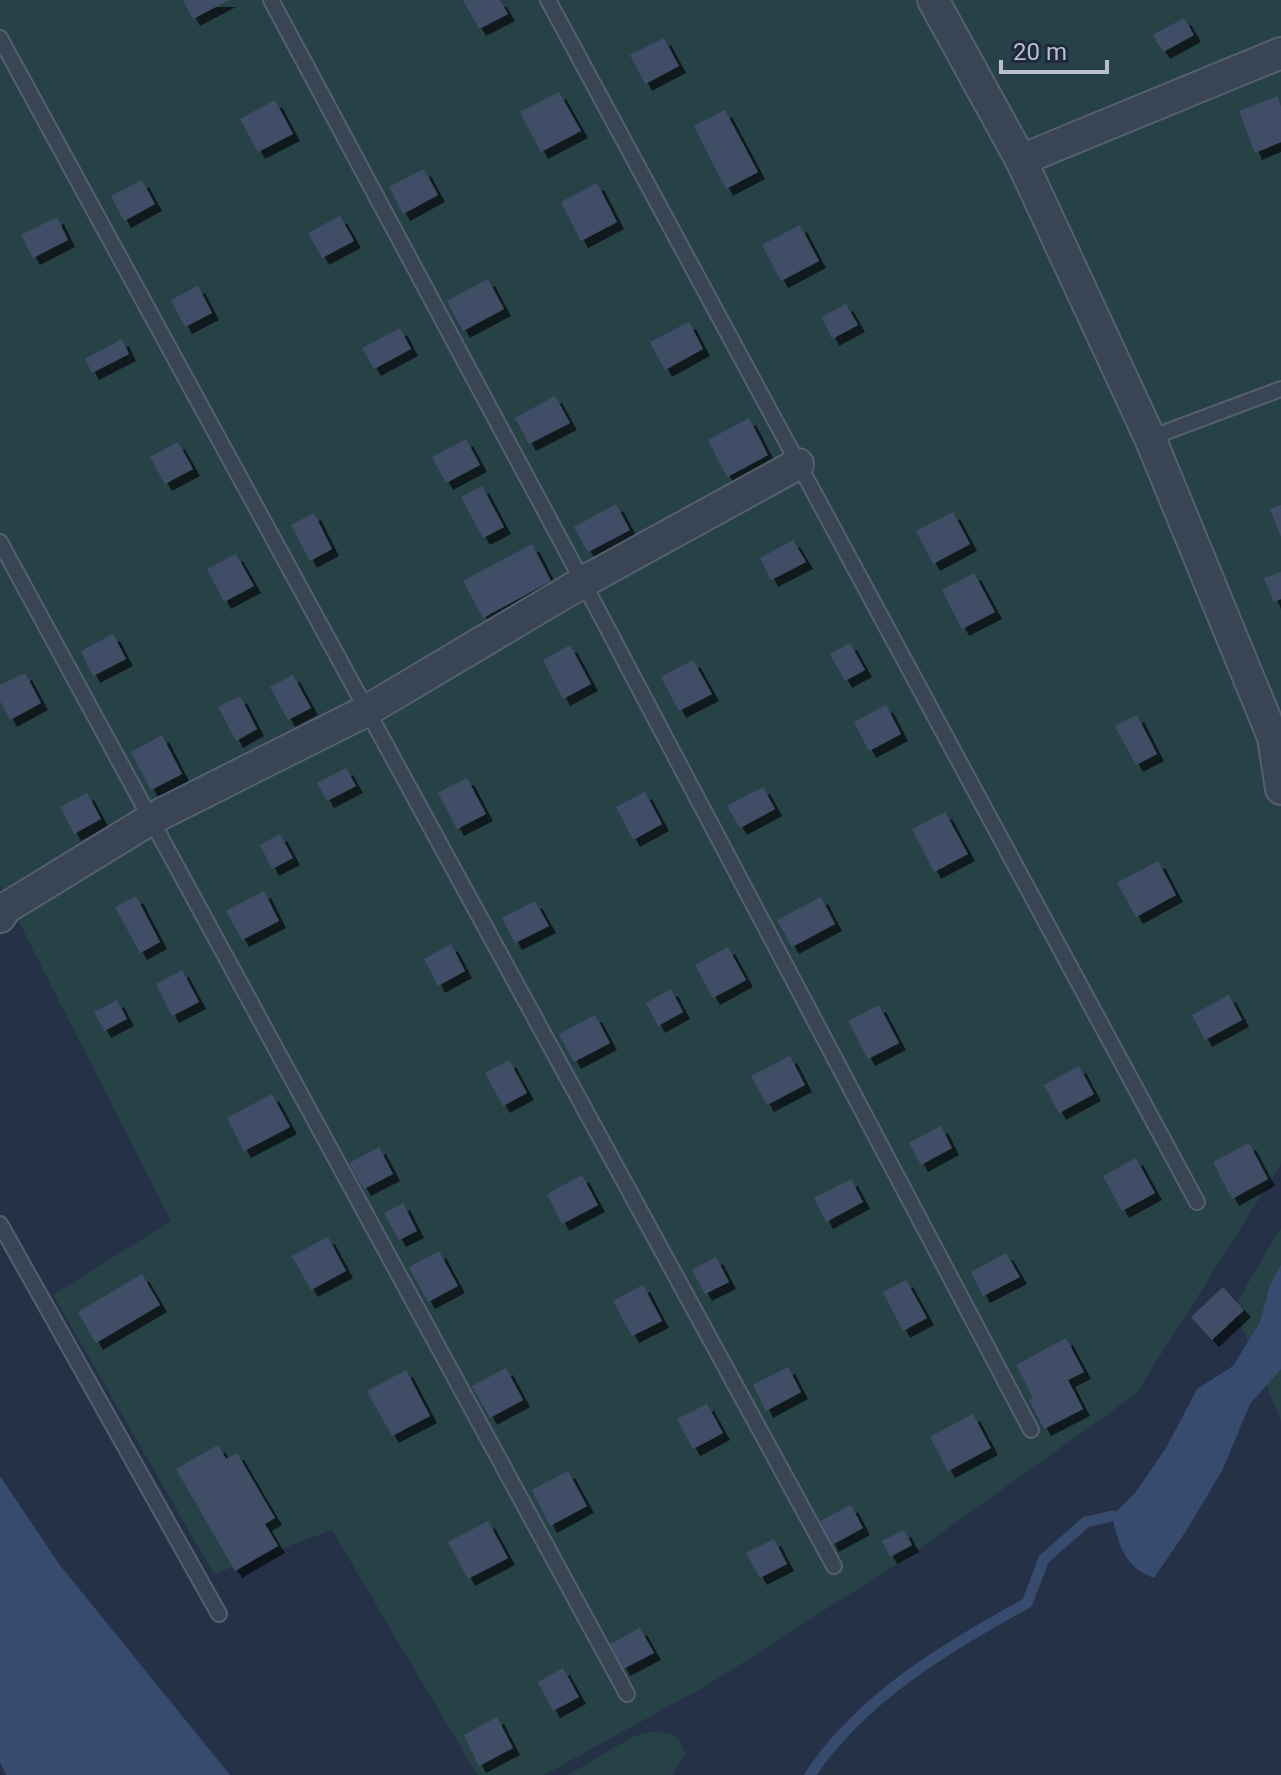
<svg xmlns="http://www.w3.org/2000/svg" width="1281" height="1775" font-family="Roboto,sans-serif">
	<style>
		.green { fill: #274247 }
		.water { fill: #364b6e }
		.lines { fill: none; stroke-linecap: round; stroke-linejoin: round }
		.stream { stroke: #364b6e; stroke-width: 11 }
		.building { fill: #414e66; filter: url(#shadow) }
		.service-casing { stroke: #555f6f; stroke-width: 18 }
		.minor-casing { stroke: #555f6f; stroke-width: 34 }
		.service { stroke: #394455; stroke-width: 14 }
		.minor { stroke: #394455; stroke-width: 30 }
	</style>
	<defs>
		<filter id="shadow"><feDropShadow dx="7" dy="7" stdDeviation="0" flood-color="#0009"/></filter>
	</defs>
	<rect width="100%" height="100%" fill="#243146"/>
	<g class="green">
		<polygon points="0,0 1281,0 1281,1164 1136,1394 906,1558 706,1686 544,1775 477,1775 332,1530 214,1574 53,1295 171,1221 0,885"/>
		<polygon points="1281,1228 1281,1421 1234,1307"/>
		<path d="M657,1731C675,1733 679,1737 685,1754L673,1775H568L634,1736Z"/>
	</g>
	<g class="water">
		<path d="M1281,1265V1369L1250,1404L1223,1469L1188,1528L1154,1578C1124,1567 1119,1545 1112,1516L1135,1493L1166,1448L1197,1389L1233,1366L1260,1322L1270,1285Z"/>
		<polygon points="0,1476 59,1564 230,1775 6,1775 0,1762"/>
	</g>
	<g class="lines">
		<path class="stream" d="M810,1775C862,1697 947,1647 1027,1603L1044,1559L1086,1522L1112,1516"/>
	</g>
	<g class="building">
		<polygon points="183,0 229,0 193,19"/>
		<polygon points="463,0 500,0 508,14 479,29"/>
		<polygon points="1184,18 1194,35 1163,52 1153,35"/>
		<polygon points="664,38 679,66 645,84 630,55"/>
		<polygon points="559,92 581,131 541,152 520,112"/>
		<polygon points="1277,96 1281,106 1281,142 1255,153 1239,111"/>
		<polygon points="275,100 293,134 258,152 240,119"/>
		<polygon points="725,110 758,172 726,189 694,126"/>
		<polygon points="424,169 438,195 403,214 389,187"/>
		<polygon points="142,180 155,204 124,221 111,196"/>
		<polygon points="597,183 617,222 581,241 561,202"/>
		<polygon points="340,216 354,241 322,258 308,233"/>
		<polygon points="57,217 68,240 33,258 21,235"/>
		<polygon points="800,225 819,261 781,281 762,245"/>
		<polygon points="488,279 504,309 463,331 447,301"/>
		<polygon points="198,286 212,313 185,327 171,300"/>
		<polygon points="846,304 858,325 832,339 822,317"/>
		<polygon points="689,322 703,349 665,370 650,342"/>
		<polygon points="400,328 411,349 374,369 362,348"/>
		<polygon points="122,339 129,354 92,373 85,359"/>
		<polygon points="555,396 570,423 529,444 515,418"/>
		<polygon points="749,418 768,455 727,477 708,440"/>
		<polygon points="466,439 480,465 446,483 432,457"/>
		<polygon points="178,442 193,469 165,484 150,457"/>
		<polygon points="482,486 504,527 483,538 461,497"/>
		<polygon points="616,504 630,530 588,552 574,527"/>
		<polygon points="1281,505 1281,537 1270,509"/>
		<polygon points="953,512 970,544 933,564 916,531"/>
		<polygon points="314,513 332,549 310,561 291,525"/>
		<polygon points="793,540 806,562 771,580 760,558"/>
		<polygon points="532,544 551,581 483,618 463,581"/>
		<polygon points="236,554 254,586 224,602 207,569"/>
		<polygon points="1281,572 1281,599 1274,602 1264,578"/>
		<polygon points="974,573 995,612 962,629 942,590"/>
		<polygon points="113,634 126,659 93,676 81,651"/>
		<polygon points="850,643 865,670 845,681 830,654"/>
		<polygon points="570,645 591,684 563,699 543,660"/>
		<polygon points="693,660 712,694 679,711 661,677"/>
		<polygon points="25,673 41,703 10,720 0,701 0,685"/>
		<polygon points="293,675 311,708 288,720 270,687"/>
		<polygon points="240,696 257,729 236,741 218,707"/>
		<polygon points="886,705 901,734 869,751 854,722"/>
		<polygon points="1137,715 1157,754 1136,765 1115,726"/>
		<polygon points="162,735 182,774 151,790 131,752"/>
		<polygon points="346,768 356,786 327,801 317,783"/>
		<polygon points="467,778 486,814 457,829 438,793"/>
		<polygon points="763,787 775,809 740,828 727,806"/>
		<polygon points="645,792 662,824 633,840 616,807"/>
		<polygon points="87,793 101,819 74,834 60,807"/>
		<polygon points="945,812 968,854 934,872 912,829"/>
		<polygon points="280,834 293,858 272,869 260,845"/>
		<polygon points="1158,861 1176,895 1136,917 1117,883"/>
		<polygon points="264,891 279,921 242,940 226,911"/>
		<polygon points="136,896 160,942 140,953 115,907"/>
		<polygon points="821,897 835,924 792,947 777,920"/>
		<polygon points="535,901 549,926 515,943 502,918"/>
		<polygon points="451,944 465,971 438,986 424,959"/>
		<polygon points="728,947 746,980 713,998 695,965"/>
		<polygon points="182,970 199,1002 172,1016 156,984"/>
		<polygon points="671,989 683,1012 658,1026 646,1003"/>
		<polygon points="1229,995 1242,1020 1205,1040 1192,1015"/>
		<polygon points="117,1000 127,1019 104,1031 94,1012"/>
		<polygon points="879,1005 899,1043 868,1059 848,1021"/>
		<polygon points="595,1015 610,1043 574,1062 559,1034"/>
		<polygon points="790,1056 805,1085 767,1105 751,1076"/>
		<polygon points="509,1060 527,1093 503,1106 485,1073"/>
		<polygon points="1079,1066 1094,1094 1059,1113 1044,1085"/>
		<polygon points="272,1094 290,1127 244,1151 227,1118"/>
		<polygon points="941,1126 952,1148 921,1165 909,1143"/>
		<polygon points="1249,1143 1268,1179 1232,1199 1213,1162"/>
		<polygon points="379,1147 393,1174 364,1189 349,1163"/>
		<polygon points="1136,1158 1155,1193 1122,1211 1103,1176"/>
		<polygon points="582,1175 598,1205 562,1224 547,1194"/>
		<polygon points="851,1179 863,1202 826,1222 814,1198"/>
		<polygon points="403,1203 417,1231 399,1240 384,1213"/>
		<polygon points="328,1237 346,1271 311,1290 292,1256"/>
		<polygon points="439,1251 458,1286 428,1302 409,1267"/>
		<polygon points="1006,1253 1020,1277 983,1296 971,1272"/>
		<polygon points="716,1257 729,1282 705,1294 692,1270"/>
		<polygon points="142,1274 160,1305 96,1343 78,1312"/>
		<polygon points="906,1280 927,1318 903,1331 883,1292"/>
		<polygon points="643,1285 662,1321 632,1336 613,1301"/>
		<polygon points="1223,1287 1244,1310 1212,1340 1191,1317"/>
		<polygon points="1066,1338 1084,1372 1068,1380 1083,1409 1044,1429 1029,1400 1033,1398 1016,1365"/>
		<polygon points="788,1367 801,1392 766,1411 753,1385"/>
		<polygon points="506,1368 523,1400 490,1418 472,1386"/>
		<polygon points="406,1370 430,1416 392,1436 367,1391"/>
		<polygon points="707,1404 723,1433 693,1449 677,1419"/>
		<polygon points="973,1414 991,1448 948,1471 930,1437"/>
		<polygon points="218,1445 226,1459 237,1453 275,1518 265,1524 278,1546 235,1571 176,1469"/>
		<polygon points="568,1471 587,1506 550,1526 532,1490"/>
		<polygon points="851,1505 863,1528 832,1545 820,1521"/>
		<polygon points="488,1521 508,1558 468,1579 448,1542"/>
		<polygon points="904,1530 912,1545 890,1557 882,1541"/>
		<polygon points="774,1539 787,1564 760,1578 746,1553"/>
		<polygon points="640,1628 654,1653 623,1669 610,1644"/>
		<polygon points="563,1668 579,1697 553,1711 538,1682"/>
		<polygon points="497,1717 513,1748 479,1766 464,1735"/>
	</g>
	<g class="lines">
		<defs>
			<g id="service">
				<polyline points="271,0 583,582 1031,1430"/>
				<polyline points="548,0 1197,1202"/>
				<polyline points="0,38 834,1566"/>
				<polyline points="1150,438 1281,389"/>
				<polyline points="0,542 627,1694"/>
				<polyline points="0,1224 219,1614"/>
			</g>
			<g id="minor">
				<polyline points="933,0 1021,160 1150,438 1273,737 1281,789"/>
				<polyline points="1021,160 1281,53"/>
				<polyline points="0,917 6,908 151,819 366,711 583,582 798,464"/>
			</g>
		</defs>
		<use href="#service" class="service-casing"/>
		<use href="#minor" class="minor-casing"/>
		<use href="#service" class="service"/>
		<use href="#minor" class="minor"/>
	</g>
	<path d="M1001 60v12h106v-12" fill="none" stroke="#b7bfce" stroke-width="4"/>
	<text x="1013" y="60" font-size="24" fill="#b7bfce" stroke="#1e293b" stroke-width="6" paint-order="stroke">20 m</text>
</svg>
